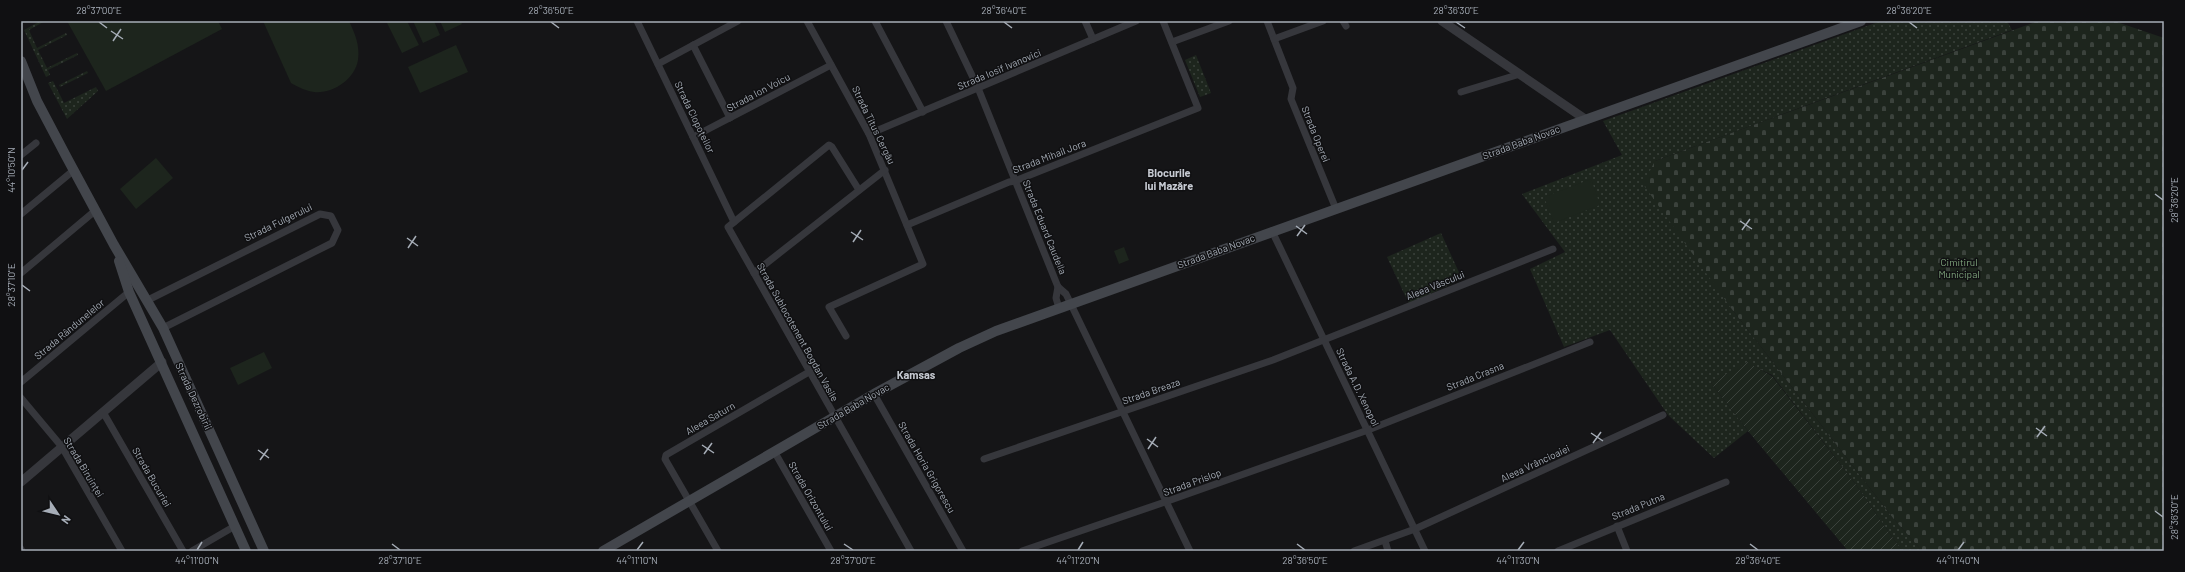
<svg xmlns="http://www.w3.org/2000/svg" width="2185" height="572" font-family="Barlow,sans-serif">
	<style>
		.grass { fill: url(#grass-dots) }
		.cemetery { fill: url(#cemetery-stones) }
		.park { fill: #1d251d }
		.garden { fill: url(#garden-furrows) }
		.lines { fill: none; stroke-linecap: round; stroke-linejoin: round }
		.minor { stroke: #36373c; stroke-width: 7 }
		.tertiary { stroke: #36373c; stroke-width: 9 }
		.secondary { stroke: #43464c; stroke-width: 10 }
		.ticks { fill: none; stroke: #a6adb7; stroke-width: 1.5 }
		.labels { text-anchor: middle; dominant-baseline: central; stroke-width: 3; stroke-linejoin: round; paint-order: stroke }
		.street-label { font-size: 10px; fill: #a6adb7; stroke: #101012 }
		.park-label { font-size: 10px; fill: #7ea37c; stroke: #101012 }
		.neighbourhood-label { font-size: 11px; font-weight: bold; fill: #c7cbd3; stroke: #101012 }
		.neatline { fill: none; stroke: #a6adb7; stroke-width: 1.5 }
		.ticks-label { font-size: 10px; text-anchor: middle; fill: #a6adb7 }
	</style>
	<defs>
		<pattern id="grass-dots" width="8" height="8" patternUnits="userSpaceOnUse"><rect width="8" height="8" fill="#1d251d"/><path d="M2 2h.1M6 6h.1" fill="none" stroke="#3b423c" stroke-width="1.8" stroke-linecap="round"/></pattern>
		<pattern id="cemetery-stones" width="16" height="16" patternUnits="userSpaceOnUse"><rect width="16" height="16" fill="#1d251d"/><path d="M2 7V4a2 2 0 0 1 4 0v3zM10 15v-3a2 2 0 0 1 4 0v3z" fill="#3b423c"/></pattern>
		<pattern id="garden-furrows" width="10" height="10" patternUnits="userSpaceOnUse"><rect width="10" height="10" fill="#1d251d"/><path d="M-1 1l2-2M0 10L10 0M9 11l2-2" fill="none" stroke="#3b423c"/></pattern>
	</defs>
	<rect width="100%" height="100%" fill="#151517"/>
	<g class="grass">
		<polygon points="40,21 45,21 29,30 37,48 66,33 67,35 38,50 47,68 77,53 78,55 48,70 50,75 46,77 24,30"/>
		<polygon points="1881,21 2007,21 2012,30 1655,161 1731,308 1893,518 1922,551 1902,551 1854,482 1772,375 1747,363 1711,383 1748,431 1714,458 1668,415 1610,330 1564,347 1530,269 1565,252 1522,194 1622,155 1603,121"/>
		<polygon points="1196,55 1211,93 1200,97 1185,60"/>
		<polygon points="87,71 88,73 60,87 59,85"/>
		<polygon points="53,81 64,103 96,87 98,91 67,119 48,83"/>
		<polygon points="1441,233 1462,279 1409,304 1387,257"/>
	</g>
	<polygon class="cemetery" points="2038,21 2114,21 2164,38 2164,551 1922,551 1893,518 1731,308 1643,184 1655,161"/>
	<g class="park">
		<polygon points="67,21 218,21 222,29 106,91"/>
		<path d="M263,21H349C355,34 360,45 358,60C355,79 333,94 314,92C306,91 298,87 291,83Z"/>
		<polygon points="391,21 407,21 419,45 402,53 387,23"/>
		<polygon points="413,21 434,21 440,35 423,43"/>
		<polygon points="440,21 460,21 462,24 445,32"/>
		<polygon points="456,45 468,72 420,93 408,67"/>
		<polygon points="156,158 173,178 136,209 120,189"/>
		<polygon points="1591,179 1600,205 1554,223 1544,197"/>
		<polygon points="1124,247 1129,260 1119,264 1114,251"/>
		<polygon points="264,352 272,368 238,385 230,368"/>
	</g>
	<polygon class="garden" points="1747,362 1772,376 1854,482 1902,551 1848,551 1748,431 1711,383"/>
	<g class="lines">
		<g class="minor">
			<polyline points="637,21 734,222"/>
			<polyline points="807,21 869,134 923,264 829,307 846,336"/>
			<polyline points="875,21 923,112"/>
			<polyline points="946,21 978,88 1058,287 1066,294 1190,551"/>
			<polyline points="1085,21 1093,39"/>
			<polyline points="1267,21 1293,88 1291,99 1336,209"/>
			<polyline points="1343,21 1346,26"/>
			<polyline points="1274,39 1323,21"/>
			<polyline points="1172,42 1229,21"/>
			<polyline points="693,45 730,118"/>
			<polyline points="658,64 738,21"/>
			<polyline points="1461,92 1520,74"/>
			<polyline points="869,134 1136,21"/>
			<polyline points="693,137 831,65"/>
			<polyline points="21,155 36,143"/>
			<polyline points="859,190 832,147 829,145 728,227 911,551"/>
			<polyline points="21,214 74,170"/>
			<polyline points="907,225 1009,182 1015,181 1198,108 1163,21"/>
			<polyline points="1272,231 1425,551"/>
			<polyline points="21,273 96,210"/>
			<polyline points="754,273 885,170"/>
			<polyline points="1058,287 1056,298 1059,308"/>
			<polyline points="148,300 320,214 331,216 338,230 332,243 163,328"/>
			<polyline points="21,382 129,292"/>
			<polyline points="874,394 963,551"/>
			<polyline points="21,398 62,447 122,551"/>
			<polyline points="103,412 183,551"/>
			<polyline points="774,451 831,551"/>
			<polyline points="984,459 1273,360 1553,249"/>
			<polyline points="1617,526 1627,551"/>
			<polyline points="1385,541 1388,551"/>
			<polyline points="21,549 22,551"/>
			<polyline points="192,551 235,526"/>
			<polyline points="718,551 665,459 666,455 809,372"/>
			<polyline points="1022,551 1165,502 1368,430 1590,342"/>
			<polyline points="1354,551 1415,529 1663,415"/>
			<polyline points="1558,551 1726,482"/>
		</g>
		<g class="tertiary">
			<polyline points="1442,21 1585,119"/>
			<polyline points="21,482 162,362"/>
		</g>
		<g class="secondary">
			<polyline points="21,61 37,101 66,156 114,245 163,328 264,551"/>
			<polyline points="119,261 129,292 246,551"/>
			<polyline points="603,551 874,394 959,348 996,331 1861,21"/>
		</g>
	</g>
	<path class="ticks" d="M99,22L107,28M551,22L559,28M1004,22L1012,28M1456,22L1465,28M1909,22L1917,28M111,31L123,39M113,41L121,29M22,170L28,162M2155,194L2163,200M1740,221L1752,229M1296,226L1307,234M1742,230L1750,219M851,232L863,240M1297,236L1305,225M407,238L418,246M853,242L861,230M408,248L416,236M22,285L30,291M2036,428L2047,436M1591,433L1603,441M2037,437L2045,426M1147,439L1158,447M1593,443L1601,432M702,445L714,453M1148,449L1156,437M258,450L269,458M704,454L712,443M260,460L268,449M2155,511L2163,517M392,544L400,550M844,544L853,550M1297,544L1305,550M1750,544L1758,550M197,550L202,542M637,550L643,542M1078,550L1083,542M1518,550L1524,542M1958,550L1964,542"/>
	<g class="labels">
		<g class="street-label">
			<text transform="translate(999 69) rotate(-23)">Strada Iosif Ivanovici</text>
			<text transform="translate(758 92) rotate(-28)">Strada Ion Voicu</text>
			<text transform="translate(695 117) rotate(64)">Strada Clopoțeilor</text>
			<text transform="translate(874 125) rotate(64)">Strada Titus Cergău</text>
			<text transform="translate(1316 134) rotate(68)">Strada Operei</text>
			<text transform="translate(1521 142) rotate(-20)">Strada Baba Novac</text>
			<text transform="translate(1049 156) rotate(-21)">Strada Mihail Jora</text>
			<text transform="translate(278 222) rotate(-26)">Strada Fulgerului</text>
			<text transform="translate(1045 227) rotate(68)">Strada Eduard Caudella</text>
			<text transform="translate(1216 251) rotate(-20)">Strada Baba Novac</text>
			<text transform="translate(1435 285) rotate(-22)">Aleea Vâscului</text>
			<text transform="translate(69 329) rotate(-40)">Strada Rândunelelor</text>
			<text transform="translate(798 332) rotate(61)">Strada Sublocotenent Bogdan Vasile</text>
			<text transform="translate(1475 376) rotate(-22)">Strada Crasna</text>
			<text transform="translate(1358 387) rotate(64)">Strada A.D. Xenopol</text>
			<text transform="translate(1151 391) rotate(-19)">Strada Breaza</text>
			<text transform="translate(194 396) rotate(65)">Strada Dezrobirii</text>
			<text transform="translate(853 406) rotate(-30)">Strada Baba Novac</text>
			<text transform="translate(710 418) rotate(-30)">Aleea Saturn</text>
			<text transform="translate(1535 463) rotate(-25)">Aleea Vrâncioaiei</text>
			<text transform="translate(84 467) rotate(59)">Strada Biruinței</text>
			<text transform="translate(927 467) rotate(60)">Strada Horia Grigorescu</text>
			<text transform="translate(152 477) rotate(60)">Strada Bucuriei</text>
			<text transform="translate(1192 482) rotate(-20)">Strada Prislop</text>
			<text transform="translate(811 496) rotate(60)">Strada Orizontului</text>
			<text transform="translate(1638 506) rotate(-22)">Strada Putna</text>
		</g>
		<g class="park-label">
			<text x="1959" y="262">Cimitirul<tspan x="1959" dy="12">Municipal</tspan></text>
		</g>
		<g class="neighbourhood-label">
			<text x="1169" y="172">Blocurile<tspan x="1169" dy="13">lui Mazăre</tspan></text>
			<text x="916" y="374">Kamsas</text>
		</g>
	</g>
	<rect width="2185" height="572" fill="none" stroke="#101012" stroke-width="44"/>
	<g transform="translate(58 514) rotate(125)" stroke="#101012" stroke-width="3" paint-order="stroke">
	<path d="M0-3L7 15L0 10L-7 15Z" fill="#a6adb7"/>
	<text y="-6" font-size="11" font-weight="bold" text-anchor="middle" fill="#a6adb7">N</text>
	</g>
	<rect x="22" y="22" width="2141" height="528" class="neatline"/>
	<g class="ticks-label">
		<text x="99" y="14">28°37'00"E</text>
		<text x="551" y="14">28°36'50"E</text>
		<text x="1004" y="14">28°36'40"E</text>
		<text x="1456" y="14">28°36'30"E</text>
		<text x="1909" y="14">28°36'20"E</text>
		<text transform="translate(11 170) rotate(-90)" y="4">44°10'50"N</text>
		<text transform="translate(2174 200) rotate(-90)" y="4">28°36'20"E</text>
		<text transform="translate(11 285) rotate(-90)" y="4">28°37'10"E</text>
		<text transform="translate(2174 517) rotate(-90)" y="4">28°36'30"E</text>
		<text x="197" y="564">44°11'00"N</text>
		<text x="400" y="564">28°37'10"E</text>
		<text x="637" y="564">44°11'10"N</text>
		<text x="853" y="564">28°37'00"E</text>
		<text x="1078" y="564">44°11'20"N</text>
		<text x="1305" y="564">28°36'50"E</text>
		<text x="1518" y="564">44°11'30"N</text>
		<text x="1758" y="564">28°36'40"E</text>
		<text x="1958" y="564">44°11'40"N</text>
	</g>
</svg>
